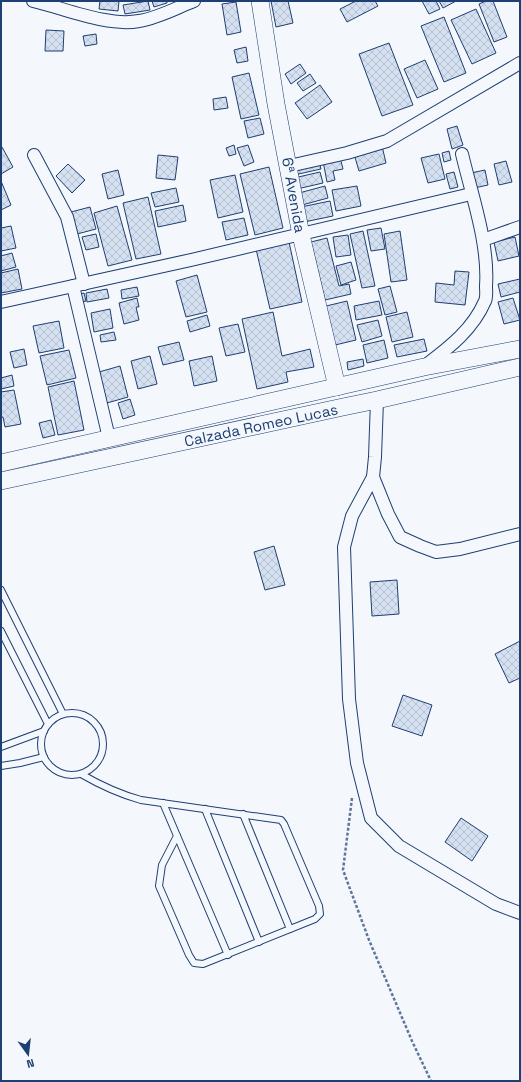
<svg xmlns="http://www.w3.org/2000/svg" width="521" height="1082" font-family="'Space Grotesk',sans-serif">
	<style>
		.building { fill: url(#building-cross-hatch); stroke: #1d3f73 }
		.lines { fill: none; stroke-linecap: round; stroke-linejoin: round }
		.lane-casing { stroke: #1d3f73; stroke-width: 8 }
		.street-casing { stroke: #1d3f73; stroke-width: 14 }
		.secondary-casing { stroke: #1d3f73; stroke-width: 18 }
		.path { stroke: #5e769c; stroke-width: 2.5; stroke-dasharray: 3 2; stroke-linecap: butt }
		.lane { stroke: #f4f7fb; stroke-width: 6 }
		.street { stroke: #f4f7fb; stroke-width: 12 }
		.secondary { stroke: #f4f7fb; stroke-width: 17 }
		.labels { text-anchor: middle; dominant-baseline: central; stroke-width: 3; stroke-linejoin: round; paint-order: stroke }
		.street-label { font-size: 15px; fill: #1d3f73; stroke: #f4f7fb }
	</style>
	<defs>
		<pattern id="building-cross-hatch" width="8" height="8" patternUnits="userSpaceOnUse"><rect width="8" height="8" fill="#d5e0f0"/><path d="M0 0l8 8M0 8l8-8" fill="none" stroke="#b6c1d1"/></pattern>
	</defs>
	<rect width="100%" height="100%" fill="#f4f7fb"/>
	<g class="building">
		<polygon points="100,1 119,1 118,11 99,9"/>
		<polygon points="148,1 150,10 125,14 123,5"/>
		<polygon points="152,1 167,1 167,3 154,7"/>
		<polygon points="271,1 288,1 293,23 276,27"/>
		<polygon points="356,1 375,1 378,6 347,22 340,9"/>
		<polygon points="422,1 436,1 440,9 429,14"/>
		<polygon points="439,1 456,1 443,8"/>
		<polygon points="486,1 493,1 507,37 494,42 479,4"/>
		<polygon points="236,2 241,32 227,35 222,4"/>
		<polygon points="476,9 496,53 472,64 451,20"/>
		<polygon points="444,17 466,73 444,82 421,26"/>
		<polygon points="46,30 64,31 63,51 45,51"/>
		<polygon points="96,34 97,44 85,46 83,36"/>
		<polygon points="389,43 413,105 382,116 359,54"/>
		<polygon points="246,47 248,61 237,63 234,50"/>
		<polygon points="425,60 438,89 417,98 404,69"/>
		<polygon points="300,64 306,73 291,84 285,74"/>
		<polygon points="249,73 259,115 241,119 232,77"/>
		<polygon points="310,74 316,83 303,91 297,83"/>
		<polygon points="320,85 332,102 307,119 295,103"/>
		<polygon points="226,97 228,108 214,110 213,99"/>
		<polygon points="260,118 264,134 248,138 244,121"/>
		<polygon points="457,126 463,145 452,149 447,129"/>
		<polygon points="234,145 236,154 229,156 226,148"/>
		<polygon points="248,145 254,162 244,166 237,148"/>
		<polygon points="382,146 386,163 359,171 354,154"/>
		<polygon points="2,147 13,167 1,174 1,148"/>
		<polygon points="449,151 451,160 444,162 442,153"/>
		<polygon points="439,154 445,179 428,183 421,158"/>
		<polygon points="158,155 178,157 175,180 156,178"/>
		<polygon points="340,157 343,169 333,171 335,180 327,182 323,161"/>
		<polygon points="319,161 321,169 294,175 292,168"/>
		<polygon points="506,161 512,182 499,185 494,164"/>
		<polygon points="68,164 85,180 72,193 56,176"/>
		<polygon points="269,167 283,228 255,235 240,174"/>
		<polygon points="118,170 124,195 108,199 102,174"/>
		<polygon points="485,170 488,185 474,188 471,173"/>
		<polygon points="320,172 323,183 297,189 294,178"/>
		<polygon points="454,172 458,187 450,189 446,174"/>
		<polygon points="235,175 243,212 218,218 210,180"/>
		<polygon points="1,181 11,205 1,210"/>
		<polygon points="325,186 328,198 302,205 299,193"/>
		<polygon points="357,186 361,206 336,211 332,190"/>
		<polygon points="176,188 179,202 155,207 151,193"/>
		<polygon points="148,197 161,254 136,259 123,203"/>
		<polygon points="330,201 333,216 304,222 301,207"/>
		<polygon points="183,205 186,221 158,227 155,211"/>
		<polygon points="117,206 132,260 108,266 94,213"/>
		<polygon points="90,207 96,229 77,234 71,212"/>
		<polygon points="244,218 248,235 226,240 222,222"/>
		<polygon points="11,226 16,248 1,251 1,228"/>
		<polygon points="381,228 385,249 371,251 367,230"/>
		<polygon points="363,231 375,286 362,288 350,234"/>
		<polygon points="400,231 407,280 391,282 384,234"/>
		<polygon points="96,234 99,247 86,250 82,237"/>
		<polygon points="348,235 351,255 336,257 333,237"/>
		<polygon points="515,237 519,256 498,261 494,242"/>
		<polygon points="327,238 339,286 349,284 351,294 325,300 311,242"/>
		<polygon points="289,242 302,302 270,309 256,249"/>
		<polygon points="12,253 16,267 1,271 1,256"/>
		<polygon points="351,262 356,280 341,285 336,266"/>
		<polygon points="18,269 22,289 1,293 1,273"/>
		<polygon points="455,271 469,272 465,305 435,302 436,283 454,285"/>
		<polygon points="197,275 207,312 186,317 176,281"/>
		<polygon points="520,279 520,292 501,297 498,284"/>
		<polygon points="390,286 397,312 385,315 378,289"/>
		<polygon points="137,287 139,296 122,299 121,290"/>
		<polygon points="107,289 109,298 87,302 86,293"/>
		<polygon points="84,293 86,301 79,303 77,295"/>
		<polygon points="137,298 139,307 136,307 139,320 124,324 119,303"/>
		<polygon points="513,298 520,320 504,324 498,302"/>
		<polygon points="347,301 356,340 331,346 322,307"/>
		<polygon points="379,301 382,315 356,320 354,306"/>
		<polygon points="110,309 113,328 94,332 91,313"/>
		<polygon points="273,312 282,356 310,349 314,367 286,372 288,382 257,389 242,319"/>
		<polygon points="407,312 413,337 392,342 386,317"/>
		<polygon points="207,315 210,326 190,332 187,321"/>
		<polygon points="378,320 382,336 362,342 357,325"/>
		<polygon points="59,321 64,348 39,353 33,326"/>
		<polygon points="238,324 245,352 226,356 219,328"/>
		<polygon points="114,332 116,340 101,342 100,335"/>
		<polygon points="424,339 427,351 397,357 394,345"/>
		<polygon points="384,340 388,358 367,363 363,345"/>
		<polygon points="179,342 184,360 163,365 158,347"/>
		<polygon points="24,349 27,365 14,368 10,352"/>
		<polygon points="69,350 76,378 47,385 40,356"/>
		<polygon points="150,356 157,384 138,389 131,361"/>
		<polygon points="212,356 217,381 194,386 189,361"/>
		<polygon points="363,359 364,366 348,370 347,362"/>
		<polygon points="120,366 128,397 107,403 99,372"/>
		<polygon points="12,375 14,386 1,389 1,378"/>
		<polygon points="74,381 84,430 58,435 48,387"/>
		<polygon points="14,390 21,424 5,427 3,417 1,417 1,392"/>
		<polygon points="130,399 135,415 123,419 118,403"/>
		<polygon points="51,420 55,435 43,438 39,423"/>
		<polygon points="274,546 285,585 265,590 254,552"/>
		<polygon points="397,580 399,614 372,616 370,582"/>
		<polygon points="520,641 520,678 509,683 495,654"/>
		<polygon points="403,695 432,705 422,736 392,726"/>
		<polygon points="461,818 488,836 472,861 445,842"/>
	</g>
	<g class="lines">
		<defs>
			<g id="lane">
				<polyline points="1,590 63,714"/>
				<polyline points="1,631 48,724"/>
				<circle cx="72" cy="744" r="31"/>
				<polyline points="1,747 44,731"/>
				<polyline points="1,766 20,763 44,757"/>
				<path d="M81,774C100,785 119,794 141,800L281,820L284,824L319,906L320,914L315,919L203,964L194,963L189,955L159,886L162,865L177,836"/>
				<polyline points="163,803 228,955"/>
				<polyline points="205,809 259,942"/>
				<polyline points="243,814 290,929"/>
			</g>
			<g id="street">
				<path d="M33,1C64,8 107,27 139,21C158,18 176,8 194,1"/>
				<polyline points="34,155 67,217 84,284"/>
				<polyline points="289,166 347,153 387,141 520,63"/>
				<polyline points="483,240 520,227"/>
				<polyline points="73,286 109,438"/>
				<polyline points="1,302 191,260 471,194"/>
				<path d="M426,365C450,347 473,329 485,301C487,297 486,291 486,286C489,244 472,196 462,154"/>
				<polyline points="377,400 375,457 373,477 352,516 344,547 349,699 357,763 371,818 399,846 496,904 520,913"/>
				<polyline points="373,477 388,514 400,537 420,546 436,552 460,549 520,534"/>
			</g>
			<g id="secondary">
				<polyline points="260,1 276,104 301,235 337,387"/>
				<polyline points="1,463 424,367 520,349"/>
				<polyline points="1,481 343,407 377,400 520,367"/>
			</g>
		</defs>
		<use href="#lane" class="lane-casing"/>
		<use href="#street" class="street-casing"/>
		<use href="#secondary" class="secondary-casing"/>
		<polyline class="path" points="352,798 343,870 369,940 412,1041 431,1081"/>
		<use href="#lane" class="lane"/>
		<use href="#street" class="street"/>
		<use href="#secondary" class="secondary"/>
	</g>
	<g class="labels">
		<g class="street-label">
			<text transform="translate(294 195) rotate(80)">6ª Avenida</text>
			<text transform="translate(261 425) rotate(-12)">Calzada Romeo Lucas</text>
		</g>
	</g>
	<rect width="521" height="1082" fill="none" stroke="#1d3f73" stroke-width="4"/>
	<g transform="translate(28 1054) rotate(165)" stroke="#f4f7fb" stroke-width="3" paint-order="stroke">
	<path d="M0-3L7 15L0 10L-7 15Z" fill="#1d3f73"/>
	<text y="-6" font-size="11" font-weight="bold" text-anchor="middle" fill="#1d3f73">N</text>
	</g>
</svg>
